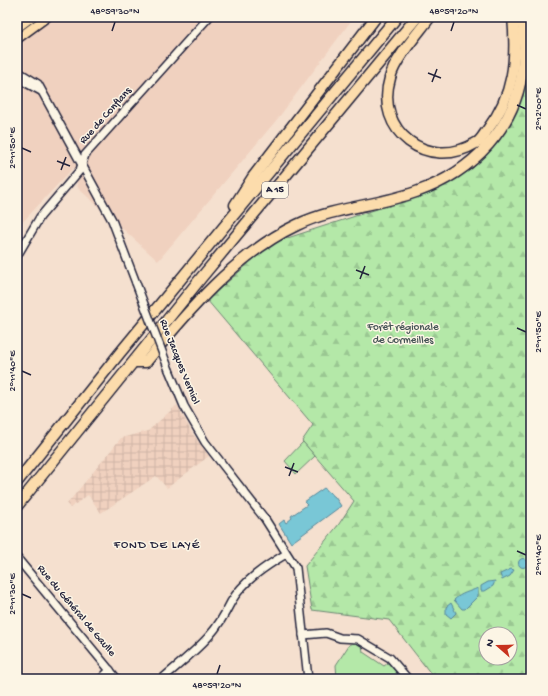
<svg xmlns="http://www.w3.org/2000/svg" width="548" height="696" font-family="'Gochi Hand',sans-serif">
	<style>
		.built { fill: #f0d1bf }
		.industrial { fill: url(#industrial-grid) }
		.forest { fill: url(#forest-firs); stroke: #6b8572; fill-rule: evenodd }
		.park { fill: #b4e8a8; stroke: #6b8572 }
		.water { fill: #79c7d6; stroke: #568598 }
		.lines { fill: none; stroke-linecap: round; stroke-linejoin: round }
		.minor-casing { stroke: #22223b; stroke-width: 10 }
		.major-casing { stroke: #22223b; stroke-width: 11 }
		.highway-casing { stroke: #22223b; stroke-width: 13 }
		.minor { stroke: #fcf5e5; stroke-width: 7 }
		.major { stroke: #fcdcac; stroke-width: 8 }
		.highway { stroke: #fcdcac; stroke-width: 10 }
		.minor-bridge-casing { stroke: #22223b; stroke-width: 10; stroke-linecap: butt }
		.minor-bridge { stroke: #fcf5e5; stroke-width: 7 }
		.ticks { fill: none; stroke: #22223b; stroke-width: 1.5 }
		.labels { text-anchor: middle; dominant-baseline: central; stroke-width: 3; stroke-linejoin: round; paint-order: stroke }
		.shield { fill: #fcf5e5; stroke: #63616e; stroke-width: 1 }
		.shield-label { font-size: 10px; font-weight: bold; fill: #22223b }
		.street-label { font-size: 11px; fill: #22223b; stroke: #fcf5e5 }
		.park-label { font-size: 11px; fill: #465456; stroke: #fcf5e5 }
		.neighbourhood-label { font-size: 12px; letter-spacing: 1px; fill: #22223b; stroke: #fcf5e5 }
		.neatline { fill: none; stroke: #22223b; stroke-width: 1.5 }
		.ticks-label { font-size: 10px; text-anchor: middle; fill: #22223b }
	</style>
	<defs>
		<pattern id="industrial-grid" width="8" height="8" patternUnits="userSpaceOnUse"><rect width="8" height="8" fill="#f0d1bf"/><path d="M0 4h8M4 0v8" fill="none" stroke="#ceb3a5"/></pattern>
		<pattern id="forest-firs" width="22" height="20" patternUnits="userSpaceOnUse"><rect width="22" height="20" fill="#b4e8a8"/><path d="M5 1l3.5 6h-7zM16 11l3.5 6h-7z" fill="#9ac792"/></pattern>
	</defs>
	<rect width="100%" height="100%" fill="#f5e0cf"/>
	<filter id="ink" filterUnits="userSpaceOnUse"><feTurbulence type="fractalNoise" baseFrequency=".025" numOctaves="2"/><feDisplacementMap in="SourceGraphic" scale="8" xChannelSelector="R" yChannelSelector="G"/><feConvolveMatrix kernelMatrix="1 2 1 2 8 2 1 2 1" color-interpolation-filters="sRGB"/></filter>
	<g filter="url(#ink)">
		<polygon class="built" points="39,17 354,17 279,117 158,261 78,188 74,167 17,228 17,31 20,31"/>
		<polygon class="industrial" points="177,405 192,433 209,456 167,488 156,476 101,513 88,495 70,508 67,504 121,438 148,431"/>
		<path class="forest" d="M531,43V679H435L389,620L312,610L305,566L339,524L354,501L302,441L313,425L207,300L272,243L408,199L473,168L507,125L524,83ZM486,634H510V658H486Z"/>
		<g class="park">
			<polygon points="303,442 315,456 296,474 285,461"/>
			<polygon points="356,642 362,645 363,652 384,666 388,663 402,679 337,679 336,665 349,645"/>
		</g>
		<g class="water">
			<polygon points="324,488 335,497 341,506 291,543 279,524 284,520 286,523 292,518 291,516 307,505 304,502"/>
			<circle cx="523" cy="563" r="4.5"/>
			<polygon points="511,569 514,570 510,576 502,580 500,574"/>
			<polygon points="495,581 493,586 485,591 481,591 481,586 488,582"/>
			<path d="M478,588V596L465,609H462L454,600C461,593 469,592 478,588Z"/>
			<polygon points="451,603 456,613 451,618 446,614 446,607"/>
		</g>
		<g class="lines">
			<defs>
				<g id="minor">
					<polyline points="17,71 38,84 112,220 136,283"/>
					<polyline points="17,78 41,91"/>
					<polyline points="17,256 40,217 80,170 85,155 209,17"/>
					<polyline points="169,370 184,406 205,442 265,519 296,568 308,679"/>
					<polyline points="17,558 117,679"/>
					<polyline points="303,635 326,633 340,638 358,639 390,658 408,679"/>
					<polyline points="101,679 110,670"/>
					<path d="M162,679C178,665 196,651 210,635C219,625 225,614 231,602C243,581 266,566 286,554"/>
				</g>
				<g id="major">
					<polyline points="17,28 32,17"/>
					<polyline points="17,39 47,17"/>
				</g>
				<g id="highway">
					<path d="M430,17C419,32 394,60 390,78C374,131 428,172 476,143C481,141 484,134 488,129C514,95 517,59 513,17"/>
					<polyline points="235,205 253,177 376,17"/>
					<path d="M134,362H146C187,312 237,253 297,225C334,207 377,206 416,192C473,172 517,127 523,65C525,50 524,33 522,17"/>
					<polyline points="17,482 119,354 397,17"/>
					<polyline points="17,506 201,278 417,17"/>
				</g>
			</defs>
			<use href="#minor" class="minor-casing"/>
			<use href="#major" class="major-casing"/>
			<use href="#highway" class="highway-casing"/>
			<use href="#minor" class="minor"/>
			<use href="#major" class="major"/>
			<use href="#highway" class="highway"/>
			<defs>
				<polyline id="minor-bridge" points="136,283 169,370"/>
			</defs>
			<use href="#minor-bridge" class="minor-bridge-casing"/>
			<use href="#minor-bridge" class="minor-bridge"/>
		</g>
	</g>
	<path class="ticks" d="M112,31L115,22M451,31L454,22M428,73L441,78M432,82L437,69M517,105L526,109M22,148L31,152M57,161L70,166M61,170L66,157M356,270L369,275M360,279L365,266M517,328L526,332M22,371L31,375M285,467L298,472M289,476L294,463M517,551L526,555M22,594L31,598M217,674L220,665"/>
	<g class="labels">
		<rect class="shield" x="262" y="182" width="26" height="16" rx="3"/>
		<g class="shield-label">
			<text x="275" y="190">A 15</text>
		</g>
		<g class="street-label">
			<text transform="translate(106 116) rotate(-48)">Rue de Conflans</text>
			<text transform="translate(179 362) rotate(68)">Rue Jacques Verniol</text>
			<text transform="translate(76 611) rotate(50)">Rue du Général de Gaulle</text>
		</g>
		<g class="park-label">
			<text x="403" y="328">Forêt régionale<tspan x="403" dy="13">de Cormeilles</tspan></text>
		</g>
		<g class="neighbourhood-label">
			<text x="157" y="546">FOND DE LAYÉ</text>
		</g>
	</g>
	<rect width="548" height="696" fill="none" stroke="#fcf5e5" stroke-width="44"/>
	<g transform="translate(498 646) rotate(290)"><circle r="19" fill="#fcf5e5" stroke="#a5a1a1"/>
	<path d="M0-3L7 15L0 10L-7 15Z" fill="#c8321e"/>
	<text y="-6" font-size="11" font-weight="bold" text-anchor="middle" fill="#22223b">N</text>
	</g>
	<rect x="22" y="22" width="504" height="652" class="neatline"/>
	<g class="ticks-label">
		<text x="115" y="14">48°59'30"N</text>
		<text x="454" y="14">48°59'20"N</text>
		<text transform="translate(537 109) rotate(-90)" y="4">2°12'00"E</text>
		<text transform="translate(11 148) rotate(-90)" y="4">2°11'50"E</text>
		<text transform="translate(537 332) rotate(-90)" y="4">2°11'50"E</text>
		<text transform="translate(11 371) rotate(-90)" y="4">2°11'40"E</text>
		<text transform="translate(537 555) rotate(-90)" y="4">2°11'40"E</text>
		<text transform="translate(11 594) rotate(-90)" y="4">2°11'30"E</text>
		<text x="217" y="688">48°59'20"N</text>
	</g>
</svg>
